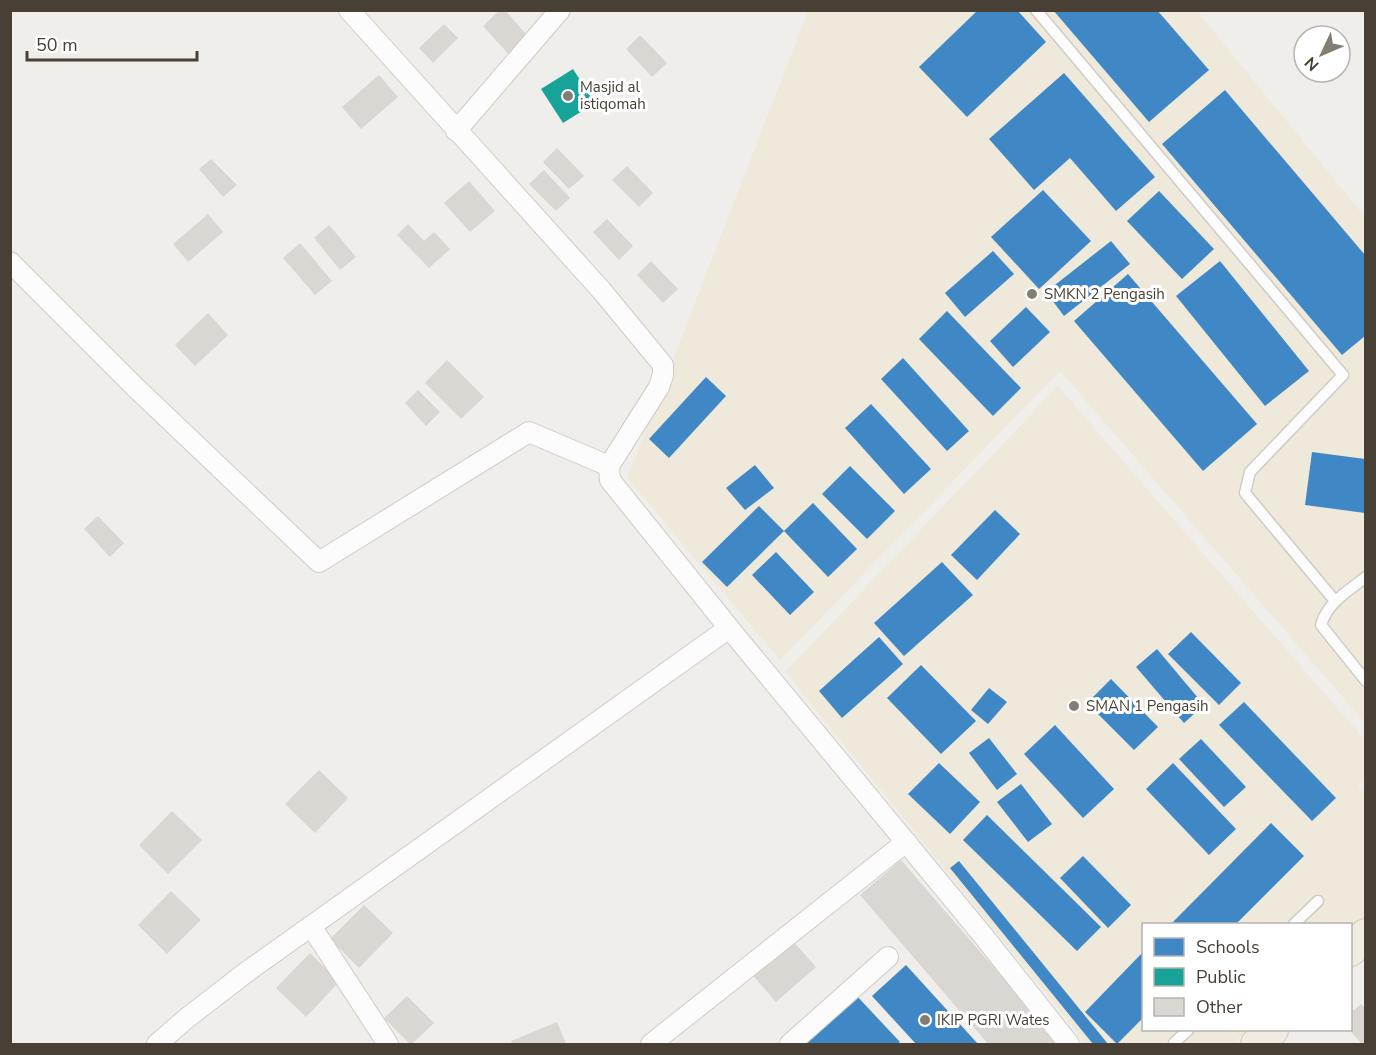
<svg xmlns="http://www.w3.org/2000/svg" width="1376" height="1055" font-family="'Nunito Sans',sans-serif">
	<style>
		.education { fill: #efe9db }
		.schools { fill: #3f88c5 }
		.public { fill: #17a398 }
		.building { fill: #dad7d2 }
		.lines { fill: none; stroke-linecap: round; stroke-linejoin: round }
		.lane-casing { stroke: #cfccc7; stroke-width: 13 }
		.street-casing { stroke: #cfccc7; stroke-width: 22 }
		.primary-casing { stroke: #d4cab5; stroke-width: 34 }
		.lane { stroke: #fdfcfc; stroke-width: 10 }
		.street { stroke: #fdfcfc; stroke-width: 20 }
		.primary { stroke: #f1ece3; stroke-width: 32 }
		.poi-dot { fill: #837d74; stroke: #fff; stroke-width: 2 }
		.labels { text-anchor: middle; dominant-baseline: central; stroke-width: 6; stroke-linejoin: round; paint-order: stroke }
		.poi-label { font-size: 15px; fill: #484034; stroke: #fff; text-anchor: start }
	</style>
	<rect width="100%" height="100%" fill="#f0eeea"/>
	<g class="education">
		<polygon points="808,11 1197,11 1365,217 1365,723 1060,371 780,660 627,478"/>
		<polygon points="1058,386 1365,740 1365,778 1358,785 1365,794 1365,917 1351,931 1350,924 1144,924 1144,1030 1248,1030 1233,1044 1087,1044 785,672"/>
	</g>
	<g class="schools">
		<polygon points="978,10 1017,10 1046,42 967,117 919,67"/>
		<polygon points="1053,10 1157,10 1209,70 1149,122"/>
		<polygon points="1064,73 1155,177 1116,211 1070,158 1034,190 989,139"/>
		<polygon points="1225,90 1365,255 1365,336 1342,355 1162,144"/>
		<polygon points="1043,190 1091,241 1039,289 991,237"/>
		<polygon points="1159,191 1214,249 1182,279 1127,221"/>
		<polygon points="1111,241 1130,264 1064,316 1046,292"/>
		<polygon points="993,251 1014,274 965,317 945,293"/>
		<polygon points="1220,261 1309,371 1265,406 1176,296"/>
		<polygon points="1128,274 1257,424 1203,471 1074,321"/>
		<polygon points="1026,307 1050,332 1013,367 990,341"/>
		<polygon points="947,311 1021,388 993,416 919,339"/>
		<polygon points="903,358 969,431 947,451 881,379"/>
		<polygon points="706,377 726,396 669,458 649,439"/>
		<polygon points="871,404 931,469 904,494 845,428"/>
		<polygon points="1312,452 1365,459 1365,513 1305,505"/>
		<polygon points="755,465 774,488 745,510 726,488"/>
		<polygon points="850,466 895,511 867,539 822,494"/>
		<polygon points="813,503 857,549 828,577 784,531"/>
		<polygon points="759,506 784,531 727,587 702,562"/>
		<polygon points="995,510 1020,534 977,580 951,555"/>
		<polygon points="776,552 814,592 790,615 752,575"/>
		<polygon points="942,562 973,595 904,656 874,623"/>
		<polygon points="1191,632 1241,683 1219,705 1168,654"/>
		<polygon points="879,637 903,664 842,718 819,691"/>
		<polygon points="1157,649 1204,705 1184,723 1136,667"/>
		<polygon points="921,665 976,721 941,754 887,698"/>
		<polygon points="1111,679 1158,727 1134,750 1087,703"/>
		<polygon points="989,688 1007,702 988,724 971,710"/>
		<polygon points="1244,702 1336,798 1312,821 1219,725"/>
		<polygon points="1055,725 1114,789 1083,818 1024,754"/>
		<polygon points="989,738 1017,774 997,790 969,753"/>
		<polygon points="1201,739 1246,787 1224,807 1179,759"/>
		<polygon points="939,763 980,802 950,834 908,794"/>
		<polygon points="1173,763 1236,829 1209,855 1146,789"/>
		<polygon points="1021,784 1052,824 1028,842 997,802"/>
		<polygon points="987,815 1101,927 1077,951 963,840"/>
		<polygon points="1271,823 1304,856 1236,924 1171,924"/>
		<polygon points="1083,856 1131,905 1108,928 1060,878"/>
		<polygon points="959,861 1108,1044 1093,1044 950,868"/>
		<polygon points="1143,952 1143,1018 1117,1044 1085,1012"/>
		<polygon points="906,965 978,1044 916,1044 872,996"/>
		<polygon points="855,994 900,1042 897,1044 801,1044"/>
	</g>
	<polygon class="public" points="573,69 595,103 563,123 541,89"/>
	<g class="building">
		<polygon points="500,10 505,10 532,41 512,58 483,26"/>
		<polygon points="444,24 458,38 433,63 419,48"/>
		<polygon points="640,35 667,63 652,77 626,49"/>
		<polygon points="379,75 398,97 361,129 342,107"/>
		<polygon points="557,148 584,176 569,189 543,162"/>
		<polygon points="211,159 237,185 223,197 199,169"/>
		<polygon points="627,166 653,193 639,207 612,180"/>
		<polygon points="544,170 570,198 556,211 529,184"/>
		<polygon points="469,181 495,211 470,232 444,203"/>
		<polygon points="208,214 223,232 188,262 173,244"/>
		<polygon points="607,219 633,246 619,260 593,232"/>
		<polygon points="408,224 424,241 434,232 450,249 429,268 397,235"/>
		<polygon points="329,225 356,257 340,270 314,238"/>
		<polygon points="300,243 332,281 315,295 283,258"/>
		<polygon points="651,261 678,289 663,303 637,275"/>
		<polygon points="208,313 228,335 195,366 175,345"/>
		<polygon points="447,360 484,397 461,419 425,383"/>
		<polygon points="418,390 440,412 426,426 405,403"/>
		<polygon points="98,516 124,543 110,557 84,529"/>
		<polygon points="319,770 348,798 315,833 285,804"/>
		<polygon points="172,811 202,840 168,874 139,845"/>
		<polygon points="901,860 1060,1044 988,1044 860,895"/>
		<polygon points="171,891 201,920 167,954 138,925"/>
		<polygon points="364,905 393,933 359,968 330,939"/>
		<polygon points="790,938 816,967 776,1002 750,972"/>
		<polygon points="310,953 339,982 306,1017 276,988"/>
		<polygon points="407,996 434,1023 412,1044 410,1044 384,1018"/>
		<polygon points="1361,1004 1366,1009 1366,1044 1362,1044 1349,1030 1350,1030 1350,1013"/>
		<polygon points="557,1022 566,1044 512,1044 511,1041"/>
	</g>
	<g class="lines">
		<defs>
			<g id="lane">
				<polyline points="1036,10 1343,375 1250,472 1245,493 1335,601"/>
				<path d="M1366,577C1348,591 1327,603 1321,625L1366,681"/>
				<polyline points="1294,924 1318,901"/>
				<polyline points="1174,1043 1188,1030"/>
			</g>
			<g id="street">
				<polyline points="349,10 602,291 663,365 663,375 659,387 609,466 610,480 729,628"/>
				<polyline points="456,131 560,10"/>
				<polyline points="10,262 135,387 319,562 529,432 609,466"/>
				<polyline points="311,926 388,1044"/>
				<polyline points="157,1044 187,1018 248,971 729,628 981,933 1069,1044"/>
				<polyline points="651,1044 906,842"/>
				<polyline points="790,1044 888,957"/>
			</g>
			<g id="primary">
				<polyline points="1350,950 1366,935"/>
				<polyline points="1257,1044 1272,1030"/>
			</g>
		</defs>
		<use href="#lane" class="lane-casing"/>
		<use href="#street" class="street-casing"/>
		<use href="#primary" class="primary-casing"/>
		<use href="#lane" class="lane"/>
		<use href="#street" class="street"/>
		<use href="#primary" class="primary"/>
	</g>
	<g class="poi-dot">
		<circle cx="568" cy="96" r="6"/>
		<circle cx="1032" cy="294" r="6"/>
		<circle cx="1074" cy="706" r="6"/>
		<circle cx="925" cy="1020" r="6"/>
	</g>
	<g class="labels">
		<g class="poi-label">
			<text x="580" y="87">Masjid al<tspan x="580" dy="17">istiqomah</tspan></text>
			<text x="1044" y="294">SMKN 2 Pengasih</text>
			<text x="1086" y="706">SMAN 1 Pengasih</text>
			<text x="937" y="1020">IKIP PGRI Wates</text>
		</g>
	</g>
	<rect width="1376" height="1055" fill="none" stroke="#484034" stroke-width="24"/>
	<rect x="1142" y="923" width="210" height="108" fill="#ffffff" stroke="#b6b3ae" stroke-width="1.5"/>
	<rect x="1154" y="938" width="30" height="18" fill="#3f88c5" stroke="#b6b3ae" stroke-width="1.5"/>
	<text x="1196" y="953" font-size="18" fill="#484034">Schools</text>
	<rect x="1154" y="968" width="30" height="18" fill="#17a398" stroke="#b6b3ae" stroke-width="1.5"/>
	<text x="1196" y="983" font-size="18" fill="#484034">Public</text>
	<rect x="1154" y="998" width="30" height="18" fill="#dad7d2" stroke="#b6b3ae" stroke-width="1.5"/>
	<text x="1196" y="1013" font-size="18" fill="#484034">Other</text>
	<g transform="translate(1322 54) rotate(226)"><circle r="28" fill="#ffffff" stroke="#b6b3ae" stroke-width="1.5"/>
	<path d="M0-4.5L10 22L0 15L-10 22Z" fill="#837d74"/>
	<text y="-9" font-size="16" font-weight="bold" text-anchor="middle" fill="#484034">N</text>
	</g>
	<path d="M27 51v9h170v-9" fill="none" stroke="#484034" stroke-width="3"/>
	<text x="36" y="51" font-size="18" fill="#484034" stroke="#ffffff" stroke-width="4.5" paint-order="stroke">50 m</text>
</svg>
